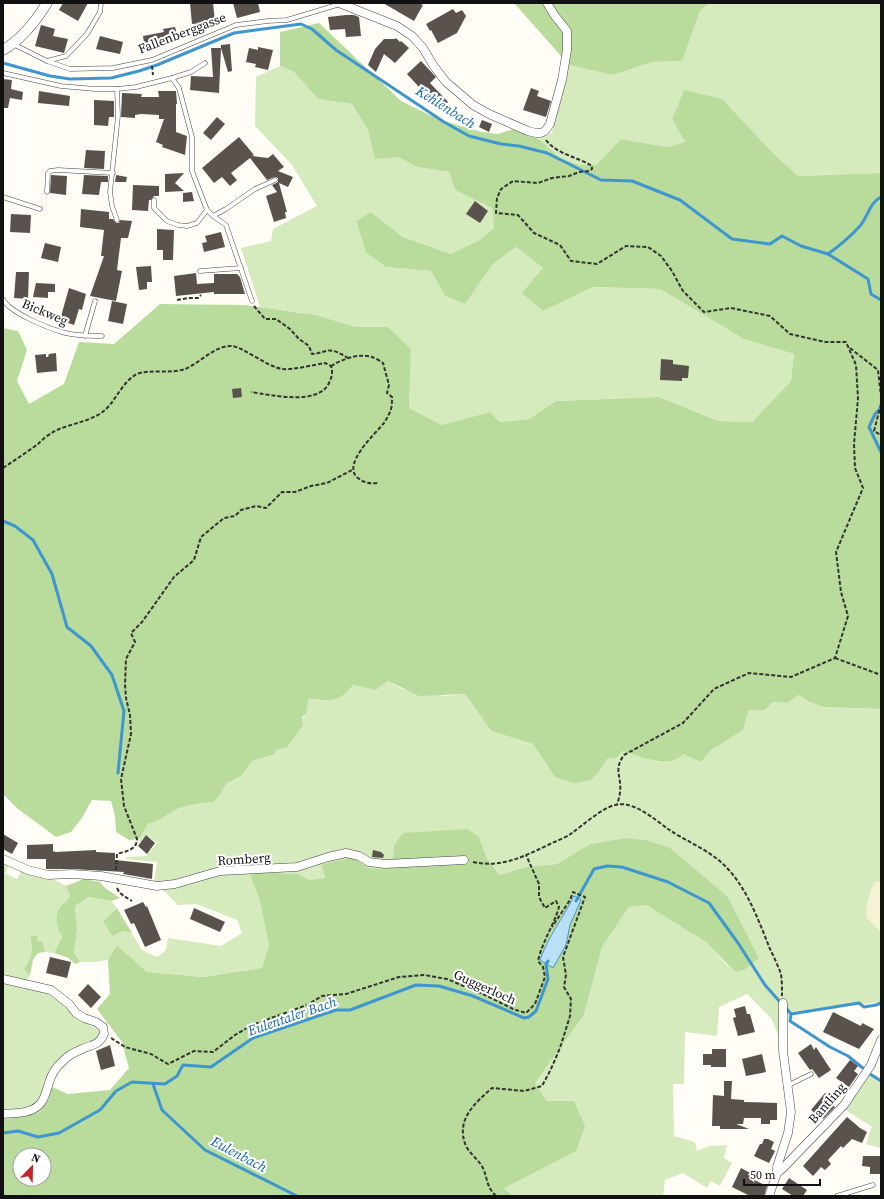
<svg xmlns="http://www.w3.org/2000/svg" width="884" height="1199" font-family="'Source Serif 4',serif">
	<style>
		.farmland { fill: #f6f3d4 }
		.green { fill: #d5ebbd }
		.forest { fill: #b9dc9c; fill-rule: evenodd }
		.water { fill: #b9e0f7; stroke: #3f96cf }
		.lines { fill: none; stroke-linecap: round; stroke-linejoin: round }
		.stream { stroke: #3f96cf; stroke-width: 3 }
		.building { fill: #5a524d }
		.service-casing { stroke: #444; stroke-width: 5 }
		.minor-casing { stroke: #444; stroke-width: 9 }
		.tertiary-casing { stroke: #444; stroke-width: 11 }
		.path { stroke: #333; stroke-width: 2; stroke-dasharray: 4 2; stroke-linecap: butt }
		.service { stroke: #fff; stroke-width: 4 }
		.minor { stroke: #fff; stroke-width: 8 }
		.tertiary { stroke: #fff; stroke-width: 10 }
		.labels { text-anchor: middle; dominant-baseline: central; stroke-width: 4; stroke-linejoin: round; paint-order: stroke }
		.street-label { font-size: 13px; fill: #111; stroke: #fff }
		.water-label { font-size: 14px; font-style: italic; fill: #1768a6; stroke: #fff }
	</style>
	<rect width="100%" height="100%" fill="#fffdf5"/>
	<polygon class="farmland" points="879,881 881,881 881,932 866,917 867,904 874,882"/>
	<g class="green">
		<polygon points="709,3 881,3 881,173 798,176 770,150 684,90 672,119 685,142 667,147 621,139 596,165 579,165 559,157 539,139 552,133 569,65 613,75 652,62 681,61 700,11"/>
		<polygon points="280,66 294,72 318,99 352,104 368,130 375,158 398,157 417,167 449,172 455,190 492,208 494,228 481,240 451,254 403,237 371,212 356,222 366,253 386,267 431,271 445,296 465,304 493,264 516,247 543,268 543,311 593,287 660,289 744,339 794,354 791,381 752,422 718,421 659,397 556,401 529,419 500,422 490,412 442,425 409,408 411,349 388,327 356,327 316,315 260,307 241,248 271,241 273,229 317,206 292,165 255,126 256,77"/>
		<path d="M388,681L402,689L445,696L465,694L491,731L533,744L555,777L600,770L607,759L615,758L623,751L659,762L683,754L701,762L710,751L743,730L749,710H765L773,702L787,703L799,695L809,702L824,707L881,709V881L874,882L867,904L866,917L881,932V1002L859,1005L780,1013V1039L771,1018L747,994L719,1007L717,1036L685,1032L684,1084H673L674,1136L695,1142L697,1151L709,1146L727,1145L724,1158L732,1163L720,1186L711,1181L707,1188L683,1173L665,1180L663,1196H513L504,1188L547,1101L535,1083L584,1015L602,947L629,907L646,905L706,942L726,964L735,972L759,958L728,897L645,840L626,838L590,844L557,864L526,867L499,875L487,858L479,837L394,845L393,857L387,869L369,868L351,857L321,866L325,878L309,880L298,874L249,872L259,898L269,945L262,968L203,977L147,972L117,945L108,960L96,962H80L74,953L77,929L75,906L87,897L111,901L117,908L103,921L122,931L132,933L142,950L157,957L166,950L168,938L221,946L242,933L237,920L196,904L178,905L161,888L154,884L157,862L126,859L127,857L146,856L157,843L146,835L139,843V839L148,824C160,821 163,817 173,811C183,805 202,803 214,802L220,795L226,784L241,776L252,761L275,754L276,750L306,714L309,699C332,700 338,704 353,685L376,690Z"/>
		<path d="M3,860L10,863L5,873L17,879L22,869L47,876L66,886L70,896L67,903L62,935L54,953L45,952L43,942H37L30,937C32,949 32,958 25,969L30,975L27,980L31,989L47,993L60,1002L78,1019L99,1030V1034L95,1039L80,1045L65,1057L49,1072L45,1085L52,1087L49,1099L39,1113L3,1119Z"/>
		<polygon points="870,1072 881,1079 881,1148 866,1144 872,1127 839,1106"/>
	</g>
	<g class="forest">
		<polygon points="514,3 709,3 700,11 682,61 652,62 613,75 569,65"/>
		<path d="M319,23L401,101L440,120L482,132L498,134L514,129L539,139L559,157L579,165H596L621,139L667,147L685,142L672,119L684,90L722,99L770,150L798,176L881,173V709L824,707L809,702L799,695L787,703L773,702L765,710H749L743,730L710,751L701,762L683,754C669,770 640,756 623,751L616,758L607,759L600,770L591,780L574,783L555,777L533,744L491,731L465,694L419,696L388,681L376,690L353,685C338,704 332,700 309,699L306,714L302,717L303,725L287,747L276,750L275,754L252,761L241,776L226,784L220,795L214,802C202,803 183,805 173,811C163,817 160,821 148,824L139,839L129,840L116,832L115,816L111,801L92,800L82,818L71,832L56,837L18,809L3,794V328L18,331L27,350L17,381L29,404L64,384L79,342L114,344L160,304L245,305L316,315L356,327H388L411,349L409,408L442,425L490,412L500,422L529,419L556,401L659,397L718,421L752,422L791,381L794,354L744,339L660,289L593,287L543,311L522,293L543,268L516,247L493,264L465,304L445,296L431,271L386,267L366,253L356,221L371,212L403,237L451,254L480,240L494,228L492,208L455,190L449,172L417,167L398,157L375,159L368,130L352,104L318,99L294,72L280,66V32Z"/>
		<path d="M467,829L479,837L487,858L499,875L526,867L557,864L590,844L626,838L645,840L670,848L728,897L759,958L744,970L735,972L706,942L646,905L629,907L602,947L584,1015L535,1083L547,1101H574L585,1126L576,1151L504,1188L513,1196H3V1119L39,1113L49,1099L52,1087L68,1094L110,1090L129,1068L122,1042L97,1009L110,994L108,960L117,945L147,972L203,977L262,968L269,945L259,898L249,872L298,874L309,880L325,878L321,865L351,857L369,868L387,869L393,857L394,845L403,833ZM20,1155H44V1179H20Z"/>
		<path d="M84,879L100,882L105,888L120,898L111,901L88,897L75,906L77,929L74,953L80,962L75,964L69,958L54,953L62,936C56,928 54,913 62,905C66,902 67,901 70,896L66,886Z"/>
		<polygon points="117,908 132,933 122,931 112,936 103,921"/>
		<path d="M37,935V941L43,942L45,952L38,953L33,960L30,975L24,969C32,959 33,948 30,937Z"/>
	</g>
	<path class="water" d="M574,896L581,900L570,925L566,945L553,968L540,960C548,937 563,918 574,896Z"/>
	<g class="lines">
		<g class="stream">
			<polyline points="3,63 50,76 70,79 111,78 139,71 157,65 234,33 301,24 312,29 336,50 444,122 469,136 501,144 519,146 547,153 601,180 632,181 680,200 732,239 770,244 782,236 801,246 828,254 868,279 871,294 881,300"/>
			<path d="M828,254C839,246 850,237 859,227C868,218 869,203 881,197"/>
			<polyline points="881,408 875,414 869,427 881,452"/>
			<polyline points="3,521 15,526 33,540 52,574 67,627 91,646 112,675 124,711 118,773"/>
			<polyline points="576,901 594,869 607,866 622,867 668,882 709,903 738,943 765,985 780,1002"/>
			<polyline points="786,1008 791,1014 790,1021 830,1047 848,1056 864,1069"/>
			<polyline points="791,1014 859,1003 864,1007 876,1005 881,1003"/>
			<polyline points="870,1074 881,1081"/>
			<polyline points="153,1084 162,1110 205,1150 297,1196"/>
			<polyline points="3,1133 18,1131 38,1137 59,1133 100,1110 116,1091 132,1082 165,1084 177,1076 183,1065 211,1067 253,1038 336,1010 350,1010 416,985 439,986 473,996 524,1018 529,1017 536,1011 548,979 546,964 548,961"/>
		</g>
	</g>
	<g class="building">
		<polygon points="63,3 88,3 78,21 59,10"/>
		<polygon points="190,3 213,3 215,22 192,24"/>
		<polygon points="233,3 258,3 260,12 237,18"/>
		<polygon points="383,3 418,3 423,5 414,21"/>
		<polygon points="453,9 456,13 462,10 466,16 457,33 438,43 431,30 430,31 426,24"/>
		<polygon points="346,15 354,15 359,17 361,36 346,37 345,29 330,30 328,17"/>
		<polygon points="41,25 55,29 53,36 68,39 64,53 35,46"/>
		<polygon points="175,27 178,38 167,41 167,44 145,48 143,36 164,32 163,29"/>
		<polygon points="100,36 123,42 120,54 96,49"/>
		<polygon points="396,38 400,42 401,41 409,48 395,63 384,54 376,72 368,65 375,49 384,39 395,39"/>
		<polygon points="230,44 232,71 228,72 221,48 219,93 190,90 191,76 213,77 211,48 221,48 221,45"/>
		<polygon points="258,47 273,50 268,70 255,67 256,64 246,62 249,48 258,50"/>
		<polygon points="421,61 436,77 430,83 448,102 440,110 407,74"/>
		<polygon points="3,79 12,80 11,89 23,92 22,100 10,98 8,108 3,108"/>
		<polygon points="531,88 539,91 537,96 551,101 546,117 523,110"/>
		<polygon points="39,91 70,96 69,106 38,103"/>
		<polygon points="158,91 176,91 177,104 176,104 176,132 187,136 185,155 162,147 163,145 156,142 164,119 159,119 159,115 141,114 135,115 135,118 121,117 122,93 142,94 141,97 159,97"/>
		<polygon points="94,100 114,101 114,117 109,117 108,126 94,125"/>
		<polygon points="217,117 225,124 211,140 203,133"/>
		<polygon points="482,120 492,124 489,132 479,127"/>
		<polygon points="239,137 254,155 252,156 268,158 273,154 284,167 278,171 293,177 288,187 279,183 287,212 285,212 286,218 274,222 266,196 277,192 272,185 278,182 278,178 275,177 267,180 250,158 231,173 237,180 230,186 222,177 214,183 202,168"/>
		<polygon points="86,150 105,151 104,169 84,168"/>
		<polygon points="184,173 175,183 184,191 165,192 165,174"/>
		<polygon points="51,175 67,176 66,195 50,193"/>
		<polygon points="84,175 108,176 108,182 101,182 99,195 82,194"/>
		<polygon points="116,175 127,177 126,182 115,182"/>
		<polygon points="133,185 159,186 159,196 154,196 151,200 149,200 148,211 132,210"/>
		<polygon points="192,192 194,201 183,202 183,193"/>
		<polygon points="475,201 488,211 480,223 466,214"/>
		<polygon points="81,209 109,212 109,219 113,219 116,223 119,223 120,220 132,221 128,238 121,238 117,270 122,271 116,301 90,296 104,256 101,256 104,230 80,227"/>
		<polygon points="11,214 31,215 30,233 10,232"/>
		<polygon points="157,229 174,230 173,260 163,260 163,250 157,250"/>
		<polygon points="221,232 225,247 204,252 202,243 207,242 205,236"/>
		<polygon points="45,243 61,247 58,262 41,258"/>
		<polygon points="151,266 152,282 147,282 147,289 139,290 136,267"/>
		<polygon points="16,272 29,272 28,299 14,298"/>
		<polygon points="196,273 197,284 214,283 214,274 237,274 240,277 245,294 214,294 214,292 176,296 174,276"/>
		<polygon points="36,283 55,284 55,292 48,292 48,298 33,297"/>
		<polygon points="69,288 86,294 82,310 79,309 74,325 60,320"/>
		<polygon points="112,301 127,304 123,324 108,321"/>
		<polygon points="56,353 57,371 37,373 35,355 46,354 46,357 48,357 49,354"/>
		<polygon points="661,359 673,360 673,364 689,366 688,378 682,378 682,381 660,380"/>
		<polygon points="241,388 242,397 233,398 232,389"/>
		<polygon points="3,834 18,843 12,854 3,849"/>
		<polygon points="146,835 155,843 147,854 138,846"/>
		<polygon points="53,844 53,851 55,852 96,850 96,852 115,853 115,860 153,864 152,879 123,874 124,872 72,869 46,869 46,859 27,859 27,845"/>
		<polygon points="373,850 381,852 384,855 383,858 372,857"/>
		<polygon points="143,902 146,907 147,906 161,940 145,947 134,923 131,924 124,910"/>
		<polygon points="194,908 225,922 220,932 190,919"/>
		<polygon points="50,957 71,962 67,978 46,973"/>
		<polygon points="88,984 101,997 91,1008 78,995"/>
		<polygon points="745,1006 747,1014 750,1014 755,1032 738,1036 733,1018 736,1017 734,1009"/>
		<polygon points="833,1012 861,1026 862,1023 874,1029 859,1049 823,1032"/>
		<polygon points="811,1044 814,1050 816,1047 831,1070 819,1078 812,1069 810,1070 798,1053"/>
		<polygon points="110,1045 115,1066 101,1070 96,1051"/>
		<polygon points="712,1049 726,1049 726,1067 711,1067 711,1065 703,1065 703,1054 712,1054"/>
		<polygon points="762,1054 766,1072 746,1076 742,1059"/>
		<polygon points="850,1060 858,1066 854,1071 858,1074 849,1087 836,1078"/>
		<polygon points="724,1081 732,1081 731,1099 744,1100 744,1102 777,1103 777,1120 770,1120 770,1124 761,1124 761,1118 744,1118 743,1124 736,1124 749,1129 720,1129 720,1126 712,1126 713,1095 724,1096"/>
		<polygon points="825,1093 833,1100 831,1104 835,1107 823,1119 811,1110"/>
		<polygon points="847,1117 860,1128 867,1132 862,1143 852,1139 843,1148 841,1146 828,1160 831,1164 825,1170 821,1167 813,1176 803,1166"/>
		<polygon points="764,1139 768,1139 774,1142 771,1149 775,1151 769,1163 754,1156 760,1144 762,1144"/>
		<polygon points="863,1156 881,1156 881,1174 870,1174 870,1167 862,1166"/>
		<polygon points="741,1168 754,1175 752,1179 767,1186 764,1196 750,1196 732,1187"/>
		<polygon points="789,1178 807,1190 803,1196 793,1196 782,1189"/>
	</g>
	<g class="lines">
		<defs>
			<g id="service">
				<polyline points="13,44 47,61 70,69 113,68 152,60 236,25 268,21 287,20 340,4"/>
				<polyline points="47,61 66,56 87,34 100,12 101,3"/>
				<polyline points="3,73 61,86 95,89 117,89 136,87 172,78 179,88 192,137 192,171 207,210 213,216 226,225 252,301"/>
				<polyline points="172,78 191,72 205,63"/>
				<polyline points="47,192 48,173 50,171 58,170 113,173"/>
				<polyline points="3,197 40,209"/>
				<polyline points="154,200 154,208 167,221 178,225 187,226 197,223 207,210"/>
				<polyline points="213,216 226,209 255,189 275,180"/>
				<polyline points="117,220 112,206 110,192 118,116 117,89"/>
				<polyline points="200,271 241,268"/>
				<path d="M3,299C8,312 48,328 62,332C75,336 89,336 102,336"/>
				<polyline points="85,336 95,301"/>
				<polyline points="787,1086 811,1074"/>
				<polyline points="837,1196 873,1185"/>
			</g>
			<g id="minor">
				<polyline points="339,3 397,26 412,36 423,48 433,65 446,82 473,105 489,114 528,131 536,133 541,133 545,131 550,124 562,80 567,50 567,31 555,16 547,3"/>
				<polyline points="3,859 28,870 48,875 72,874 101,876 157,886 175,884 220,871 297,867 328,857 346,853 359,856 369,862 385,864 464,860"/>
				<path d="M3,979L51,990L69,1004L76,1013L84,1018L96,1022L103,1027L104,1034C98,1047 91,1044 80,1050C75,1052 68,1056 64,1060C57,1066 51,1075 49,1083C46,1091 45,1100 39,1105C30,1114 14,1113 3,1114"/>
				<polyline points="777,1173 777,1167 788,1133 791,1112 783,1051 783,1003"/>
				<polyline points="769,1196 777,1173 783,1168 844,1105 871,1065 881,1040"/>
			</g>
			<path id="tertiary" d="M3,50C22,39 36,21 47,3"/>
		</defs>
		<use href="#service" class="service-casing"/>
		<use href="#minor" class="minor-casing"/>
		<use href="#tertiary" class="tertiary-casing"/>
		<g class="path">
			<polyline points="152,66 153,75"/>
			<path d="M546,140C556,154 578,157 592,166V169L589,171L579,172L569,176L552,178L538,183L513,181L501,189L497,198L496,213L518,215L534,233L560,245L571,261L597,264L626,246L648,247L661,256L672,271L683,291L704,312L731,308L770,316L790,334L825,342H846L856,365L858,398L854,444L855,468L863,488L836,552L841,592L848,616L835,658L791,677L749,673L714,689L683,723L624,755C613,770 622,777 620,792C620,796 618,801 617,805"/>
			<polyline points="177,300 189,298 198,298 201,295"/>
			<path d="M254,306L265,319H276L290,329L299,339L309,346L312,354C318,354 321,352 326,351C334,349 341,354 348,358"/>
			<polyline points="850,348 878,370 881,396"/>
			<path d="M331,366C343,359 358,353 372,357C375,358 380,361 383,363L389,385L387,393L392,397C392,402 392,408 390,412C388,416 386,420 384,423C375,434 341,465 358,478C364,483 371,484 378,483"/>
			<polyline points="881,404 874,431 881,435"/>
			<path d="M3,468C15,460 27,452 38,444C43,439 49,434 55,431C71,423 91,422 105,410C117,399 122,382 137,374C148,369 171,374 185,369C200,363 214,346 231,346C243,346 266,367 283,369C293,370 313,365 325,363L331,366C333,372 332,377 329,383C318,406 271,395 251,392"/>
			<polyline points="835,658 881,675"/>
			<path d="M473,862C501,868 523,857 548,845C556,841 565,838 572,833C583,825 602,808 615,805C633,800 654,819 668,829C684,840 708,850 722,863C746,885 758,919 770,949C774,957 778,966 781,974C782,981 782,989 782,996"/>
			<path d="M116,870L117,854C126,851 137,850 137,839L124,806L121,779L131,734L130,715L126,698L125,685L126,659L135,642L131,633L142,622L174,577L194,560L201,537L224,518L235,516L241,510L256,506L266,508L282,492H295L311,486L327,483L352,470"/>
			<path d="M117,888C120,895 126,897 132,901"/>
			<path d="M111,1038L125,1047L151,1054L168,1064L194,1051L213,1052L235,1035L252,1025L307,1005L322,996L346,994L399,977L424,975L447,979L485,995L513,1009L526,1013L535,1004L545,977L543,967L538,961C542,942 554,925 559,907L556,901L545,908L539,897V884L526,855"/>
			<path d="M496,1196C486,1186 488,1180 483,1168C479,1160 470,1154 466,1146C455,1120 475,1103 492,1088L524,1091L542,1086L551,1069L560,1048L570,1016L571,999L564,987L566,975L563,957L585,897L573,892L570,900L552,927"/>
		</g>
		<use href="#service" class="service"/>
		<use href="#minor" class="minor"/>
		<use href="#tertiary" class="tertiary"/>
	</g>
	<g class="labels">
		<g class="street-label">
			<text transform="translate(182 33) rotate(-21)">Fallenberggasse</text>
			<text transform="translate(45 312) rotate(23)">Bickweg</text>
			<text transform="translate(244 859) rotate(-4)">Romberg</text>
			<text transform="translate(485 987) rotate(24)">Guggerloch</text>
			<text transform="translate(827 1103) rotate(-49)">Bantling</text>
		</g>
		<g class="water-label">
			<text transform="translate(446 107) rotate(32)">Kehlenbach</text>
			<text transform="translate(292 1016) rotate(-19)">Eulentaler Bach</text>
			<text transform="translate(239 1154) rotate(28)">Eulenbach</text>
		</g>
	</g>
	<rect width="884" height="1199" fill="none" stroke="#111111" stroke-width="8"/>
	<g transform="translate(32 1167) rotate(23)"><circle r="19" fill="#ffffff" stroke="#a0a0a0"/>
	<path d="M0-3L7 15L0 10L-7 15Z" fill="#c4262e"/>
	<text y="-6" font-size="11" font-weight="bold" text-anchor="middle" fill="#111111">N</text>
	</g>
	<path d="M744 1179v6h76v-6" fill="none" stroke="#111111" stroke-width="2"/>
	<text x="750" y="1179" font-size="12" fill="#111111" stroke="#ffffff" stroke-width="3" paint-order="stroke">50 m</text>
</svg>
